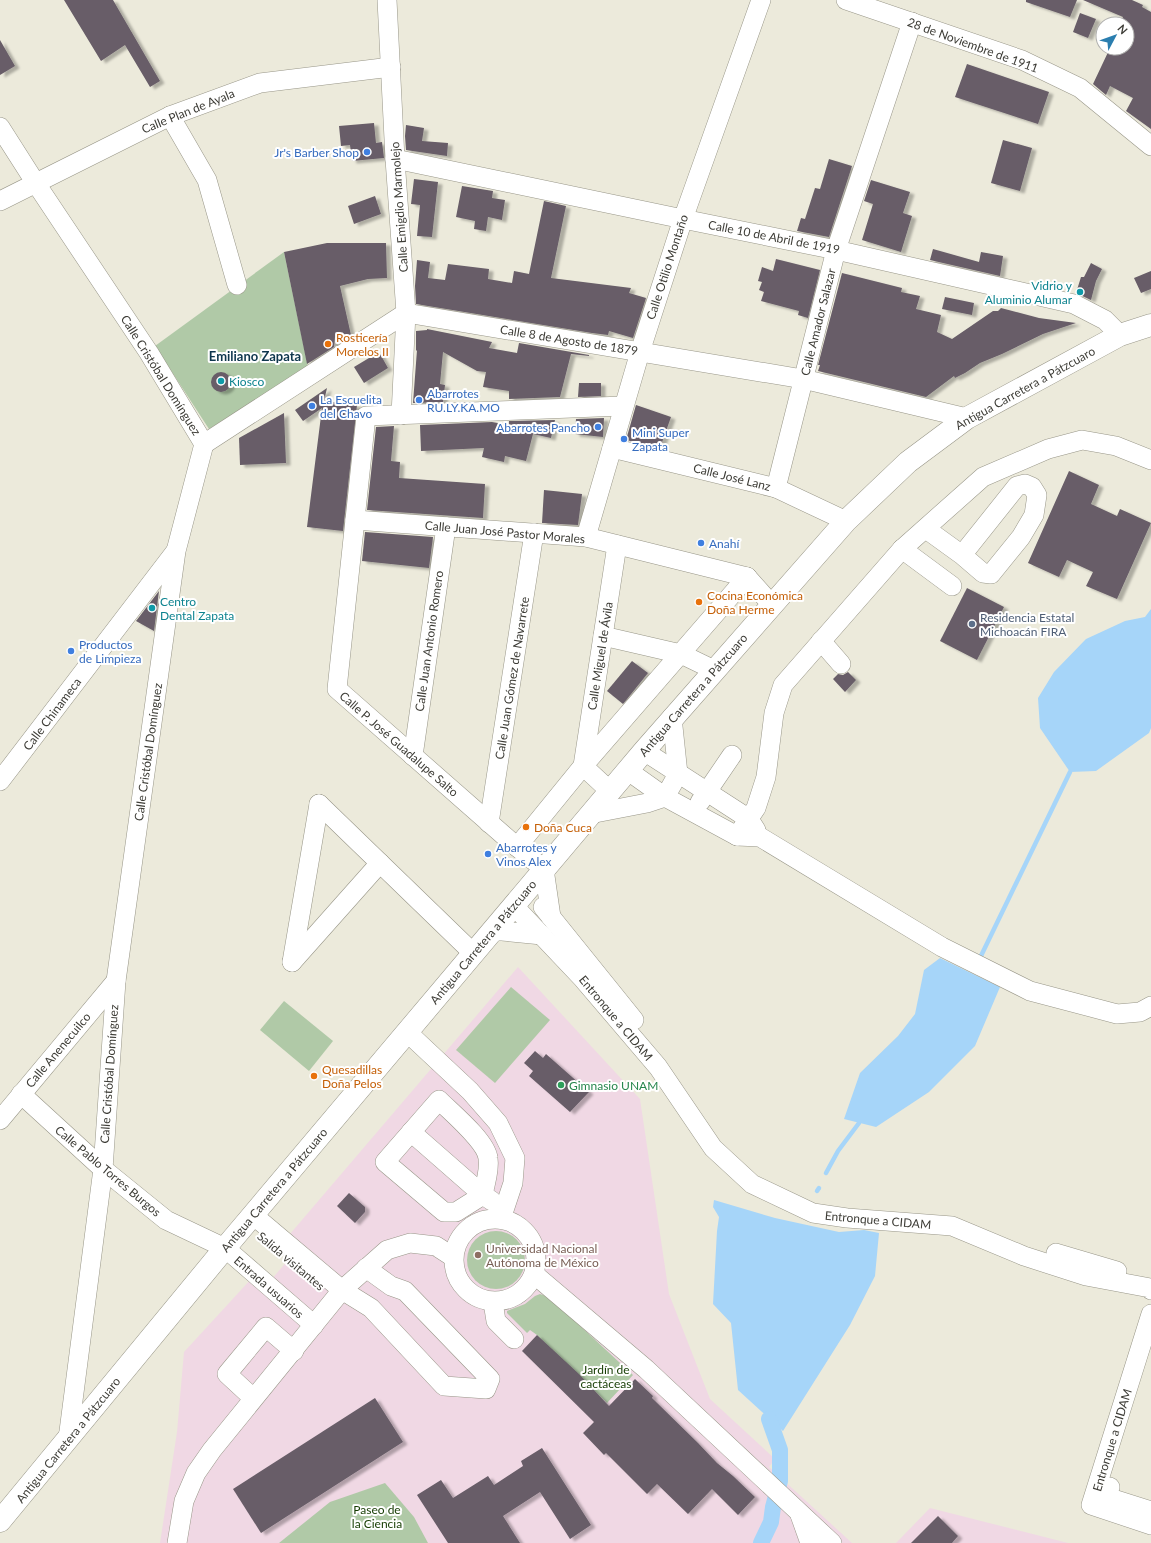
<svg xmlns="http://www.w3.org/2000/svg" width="1151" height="1543" font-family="Lato,sans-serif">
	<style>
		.education { fill: #f0d8e4 }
		.green { fill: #b0c9a7 }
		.water { fill: #a6d5f9 }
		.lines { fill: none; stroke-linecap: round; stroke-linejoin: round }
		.stream { stroke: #a6d5f9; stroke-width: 4.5 }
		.canal { stroke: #a6d5f9; stroke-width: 16 }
		.building { fill: #675d67; filter: url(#shadow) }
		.minor-casing { stroke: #989688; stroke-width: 20 }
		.major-casing { stroke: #989688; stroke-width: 23 }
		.minor { stroke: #fff; stroke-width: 19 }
		.major { stroke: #fff; stroke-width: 22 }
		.shop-dot { fill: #3f7fe0; stroke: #fff; stroke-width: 1.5 }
		.culture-dot { fill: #0f9aa8; stroke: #fff; stroke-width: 1.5 }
		.food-dot { fill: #e8710a; stroke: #fff; stroke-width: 1.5 }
		.service-dot { fill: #5c6f8a; stroke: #fff; stroke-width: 1.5 }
		.leisure-dot { fill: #2e9e5b; stroke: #fff; stroke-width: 1.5 }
		.education-dot { fill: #8d6e63; stroke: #fff; stroke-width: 1.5 }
		.labels { text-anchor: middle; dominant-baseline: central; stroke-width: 4; stroke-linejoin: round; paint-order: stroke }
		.street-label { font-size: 12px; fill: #3d3c36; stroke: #fff }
		.shop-label { font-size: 12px; fill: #366cbe; stroke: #fff; text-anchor: start }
		.culture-label { font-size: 12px; fill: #0d838f; stroke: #fff; text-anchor: start }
		.food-label { font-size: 12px; fill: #c56008; stroke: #fff; text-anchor: start }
		.service-label { font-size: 12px; fill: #4e5e75; stroke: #fff; text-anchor: start }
		.leisure-label { font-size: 12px; fill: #27864d; stroke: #fff; text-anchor: start }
		.education-label { font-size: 12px; fill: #785e54; stroke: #fff; text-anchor: start }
		.park-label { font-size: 12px; fill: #143b00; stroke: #fff }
		.neighbourhood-label { font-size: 13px; font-weight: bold; fill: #0e364d; stroke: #fff }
	</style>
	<defs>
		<filter id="shadow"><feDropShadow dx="4.5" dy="2.5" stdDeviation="1" flood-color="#0004"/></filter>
	</defs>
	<rect width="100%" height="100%" fill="#eceadb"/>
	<g class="education">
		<polygon points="518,967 640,1099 669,1294 710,1399 775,1459 769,1467 852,1543 160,1543 177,1432 184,1352 252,1278 265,1287 301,1245 290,1234"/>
		<polygon points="930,1508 1068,1543 896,1543"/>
	</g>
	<g class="green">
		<polygon points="284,252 308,367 209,429 155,346"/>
		<polygon points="511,987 550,1020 495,1083 456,1050"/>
		<polygon points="284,1001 333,1041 309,1071 260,1030"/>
		<circle cx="496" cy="1260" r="29"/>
		<polygon points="540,1294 549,1297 633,1375 607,1403 537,1335 530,1330 527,1333 507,1313 507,1311 525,1304 535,1296"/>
		<polygon points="385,1483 414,1517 428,1543 279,1543 330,1502"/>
	</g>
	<g class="water">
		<polygon points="1151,609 1151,728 1149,733 1096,771 1070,772 1040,728 1038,698 1054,672 1086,639 1125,621 1145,617"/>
		<polygon points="940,958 1000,987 975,1046 929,1092 876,1127 844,1119 860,1073 898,1036 915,1014 924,970"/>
		<polygon points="714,1200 775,1218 839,1232 864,1230 879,1233 875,1276 850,1325 783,1431 738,1390 731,1323 713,1304 717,1231 719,1217 713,1207"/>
	</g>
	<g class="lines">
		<g class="stream">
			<polyline points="979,960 1070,772"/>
			<polyline points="826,1173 838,1151 859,1123"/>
			<polyline points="817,1191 819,1188"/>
		</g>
		<polyline class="canal" points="761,1543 771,1522 773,1507 780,1481 780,1450 769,1419"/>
	</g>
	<g class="building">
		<polygon points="64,0 113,0 160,81 150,87 125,45 101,61"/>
		<polygon points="1026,0 1077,0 1070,17 1026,2"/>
		<polygon points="1083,0 1132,0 1143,5 1142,7 1151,12 1151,129 1126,111 1133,98 1110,86 1106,95 1093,84 1110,48 1127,48 1127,24 1120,24 1123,17"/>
		<polygon points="1080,13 1096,19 1088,38 1073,32"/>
		<polygon points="0,40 15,66 0,75"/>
		<polygon points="967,64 1049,92 1038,124 955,97"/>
		<polygon points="374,123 376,143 382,142 384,158 352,161 350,145 341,146 339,126"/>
		<polygon points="406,125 424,128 422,141 448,143 447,156 406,150 405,136"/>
		<polygon points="1003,140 1032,148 1020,191 991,183"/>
		<polygon points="829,159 852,166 829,237 797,231 801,218 805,219 815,188 820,189"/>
		<polygon points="414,179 438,182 432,237 417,236 420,205 411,204"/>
		<polygon points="871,180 910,192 903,213 912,216 901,252 862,240 873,204 864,201"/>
		<polygon points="462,186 493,191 492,198 505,200 502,220 488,217 486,231 474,229 475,221 456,217"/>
		<polygon points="375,196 381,214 354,224 348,206"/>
		<polygon points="544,201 566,206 551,278 631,288 629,293 646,298 633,338 609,331 608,335 592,333 416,304 415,286 417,260 430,262 428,278 445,280 448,264 489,269 488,279 512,283 514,271 529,274"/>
		<polygon points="327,243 386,243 387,278 368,279 340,286 351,335 339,343 335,337 334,347 307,364 284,252"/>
		<polygon points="933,249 979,262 981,252 1003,256 1000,276 930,260"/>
		<polygon points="776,259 820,270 808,318 798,315 799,311 761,301 764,292 759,290 762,282 758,281 762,267 773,271"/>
		<polygon points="1091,263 1102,269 1096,281 1091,300 1076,293 1081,277 1084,277"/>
		<polygon points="1151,271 1151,289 1141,293 1134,278"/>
		<polygon points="842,273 902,288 901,292 920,296 916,309 941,315 937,332 952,339 993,311 998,311 1001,308 1039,318 1076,323 1043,334 1002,354 980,363 965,373 955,378 954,376 926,397 818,371 820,365 818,365"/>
		<polygon points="945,297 974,303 972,315 942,309"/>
		<polygon points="427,329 492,342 489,348 517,353 519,343 589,355 589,356 571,354 560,397 509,399 509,391 483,387 486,372 477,371 443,352 440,384 445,385 443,402 413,403 417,350 416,351 416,331 427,330"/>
		<polygon points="379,352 388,368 364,383 354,367"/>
		<circle cx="221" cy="382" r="10"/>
		<polygon points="579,383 601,383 601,396 578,397"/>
		<polygon points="327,388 324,401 357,405 343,531 307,527 322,408 303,421 295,410"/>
		<polygon points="636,405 671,417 660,448 626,440"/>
		<polygon points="284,413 286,463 240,465 239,438"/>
		<polygon points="604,418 603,437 575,434 576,419"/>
		<polygon points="555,420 551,438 533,434 526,461 505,456 504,462 482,457 484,448 421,451 420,425 492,422 509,425 509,421"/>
		<polygon points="394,426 391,461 400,462 399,478 485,484 483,518 367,510 376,427"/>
		<polygon points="1069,471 1099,485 1091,504 1117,516 1120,509 1151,523 1117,599 1086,586 1093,572 1067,560 1059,577 1028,563"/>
		<polygon points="544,490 582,494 578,525 542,523"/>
		<polygon points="365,532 433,537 429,568 362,561"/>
		<polygon points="967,588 1004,607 977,660 940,641"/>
		<polygon points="159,591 154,631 136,621"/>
		<polygon points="632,661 648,673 623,704 607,691"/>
		<polygon points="848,672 856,680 845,692 833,679 838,674 843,675"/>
		<polygon points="535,1051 543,1058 546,1054 589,1092 570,1112 529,1076 533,1071 524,1063"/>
		<polygon points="349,1193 365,1207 365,1212 355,1223 337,1206"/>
		<polygon points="537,1335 579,1374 609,1406 635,1379 653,1396 652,1398 698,1443 717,1463 733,1476 755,1497 738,1515 712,1489 688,1514 657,1484 647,1494 606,1453 604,1455 583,1433 594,1422 522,1351"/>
		<polygon points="375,1398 403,1442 261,1533 233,1489"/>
		<polygon points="542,1448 591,1525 570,1539 540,1492 503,1516 520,1543 448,1543 417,1495 441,1480 453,1498 488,1476 494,1485 523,1466 521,1461"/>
		<polygon points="938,1516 958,1536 952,1543 911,1543"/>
	</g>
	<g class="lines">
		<defs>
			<g id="minor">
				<polyline points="387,0 395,159 406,313 401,415"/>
				<polyline points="846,0 1022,60 1080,88 1151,146"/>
				<polyline points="170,116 207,180 237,285"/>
				<polyline points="0,127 35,182 149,353 204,444 176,551 116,981 103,1169 68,1439"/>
				<polyline points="395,159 683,219 836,250 1074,304 1105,320 1120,335"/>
				<polyline points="0,201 170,116 260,83 391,67"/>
				<polyline points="204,444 406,313 803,379 967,418"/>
				<polyline points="612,448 776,488 846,521"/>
				<polyline points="776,488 836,250 912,22"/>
				<polyline points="355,520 586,537 747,577"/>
				<polyline points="926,529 962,555 983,573 991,574 1021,537 1034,515 1037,495 1032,487 1025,484 1017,486 962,555"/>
				<polyline points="586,537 640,352 683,219 761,0"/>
				<polyline points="902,549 952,586"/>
				<polyline points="747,577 772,605"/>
				<polyline points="603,636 681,654 714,670"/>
				<polyline points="821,641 841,664"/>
				<polyline points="644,751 749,819 756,830"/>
				<polyline points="413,756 446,527"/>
				<polyline points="627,770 665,797 737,836 760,837 942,947 1030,991 1117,1014 1140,1012 1151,1006"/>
				<polyline points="0,781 175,552"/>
				<polyline points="610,791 583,766 617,545"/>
				<polyline points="700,802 732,755"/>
				<polyline points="319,804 473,953"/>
				<polyline points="590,814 647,803 665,797 678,774 672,717"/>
				<polyline points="489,823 534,533"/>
				<polyline points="737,836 756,808 766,777 774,713 783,685 902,549 983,477 1048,449 1082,440 1116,446 1151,460"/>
				<polyline points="517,847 583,766 747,577"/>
				<polyline points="513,905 583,979 658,1067 713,1148 752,1184 813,1213 847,1218 952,1226 1024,1256 1086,1276 1150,1288 1151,1290"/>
				<polyline points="543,907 634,1020"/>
				<polyline points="551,917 544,869 517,847 337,689 366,416 623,406"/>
				<polyline points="492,931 502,931 542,935"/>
				<polyline points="292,962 319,804"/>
				<polyline points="292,962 380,863"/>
				<polyline points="407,1032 470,1091 498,1123 515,1158 513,1183 501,1219"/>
				<polyline points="21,1094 103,1169 166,1220 225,1248 314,1325"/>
				<path d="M439,1100C452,1113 486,1141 488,1158C490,1171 485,1183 483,1195L456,1212H444L385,1162Z"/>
				<polyline points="0,1120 116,981"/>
				<polyline points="411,1132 483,1195 492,1201"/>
				<polyline points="253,1215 342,1290 371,1308 444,1386 486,1389 490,1379 405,1291 391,1286 366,1268"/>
				<circle cx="495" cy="1260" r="41"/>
				<polyline points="1056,1253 1117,1271"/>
				<polyline points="534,1274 646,1369 832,1543"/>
				<polyline points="493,1302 496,1321 514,1339"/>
				<polyline points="1151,1314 1091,1505 1151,1525"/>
				<polyline points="253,1398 227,1374 266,1327 294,1351"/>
				<polyline points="1110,1487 1107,1497 1151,1511"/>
				<polyline points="800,1515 810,1543"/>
				<polyline points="177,1543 184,1501 196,1473 212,1450 342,1290 387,1250 410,1243 436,1246 453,1257"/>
			</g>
			<polyline id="major" points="0,1521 225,1248 644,751 846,521 908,462 967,418 1120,335 1151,325"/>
		</defs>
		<use href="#minor" class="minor-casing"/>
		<use href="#major" class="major-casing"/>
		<use href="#minor" class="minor"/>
		<use href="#major" class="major"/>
	</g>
	<g class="shop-dot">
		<circle cx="367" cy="152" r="4"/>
		<circle cx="419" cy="400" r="4"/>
		<circle cx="312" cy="406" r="4"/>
		<circle cx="598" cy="427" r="4"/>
		<circle cx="624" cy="439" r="4"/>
		<circle cx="701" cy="543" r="4"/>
		<circle cx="71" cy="651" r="4"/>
		<circle cx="488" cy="854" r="4"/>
	</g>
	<g class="culture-dot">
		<circle cx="1080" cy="292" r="4"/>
		<circle cx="221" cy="381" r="4"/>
		<circle cx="152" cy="608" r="4"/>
	</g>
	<g class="food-dot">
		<circle cx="328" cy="344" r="4"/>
		<circle cx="699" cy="602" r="4"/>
		<circle cx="526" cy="827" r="4"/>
		<circle cx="314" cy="1076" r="4"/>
	</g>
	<circle class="service-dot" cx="972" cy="624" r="4"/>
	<circle class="leisure-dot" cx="561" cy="1085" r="4"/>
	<circle class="education-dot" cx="478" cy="1255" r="4"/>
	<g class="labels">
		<g class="street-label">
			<text transform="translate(973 45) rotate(20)">28 de Noviembre de 1911</text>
			<text transform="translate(188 111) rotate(-22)">Calle Plan de Ayala</text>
			<text transform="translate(399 207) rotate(-94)">Calle Emigdio Marmolejo</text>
			<text transform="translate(774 237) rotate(11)">Calle 10 de Abril de 1919</text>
			<text transform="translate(667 267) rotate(-72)">Calle Otilio Montaño</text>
			<text transform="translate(818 322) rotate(-76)">Calle Amador Salazar</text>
			<text transform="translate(569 340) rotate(9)">Calle 8 de Agosto de 1879</text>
			<text transform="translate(161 375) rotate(58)">Calle Cristóbal Domínguez</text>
			<text transform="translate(1025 388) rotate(-29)">Antigua Carretera a Pátzcuaro</text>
			<text transform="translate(732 477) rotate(14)">Calle José Lanz</text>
			<text transform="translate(505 532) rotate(5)">Calle Juan José Pastor Morales</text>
			<text transform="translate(429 641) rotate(-82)">Calle Juan Antonio Romero</text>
			<text transform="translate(600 656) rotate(-81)">Calle Miguel de Ávila</text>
			<text transform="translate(512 678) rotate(-81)">Calle Juan Gómez de Navarrete</text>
			<text transform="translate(693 695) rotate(-49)">Antigua Carretera a Pátzcuaro</text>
			<text transform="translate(52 714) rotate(-53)">Calle Chinameca</text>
			<text transform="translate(399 744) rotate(41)">Calle P. José Guadalupe Salto</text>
			<text transform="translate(148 752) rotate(-82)">Calle Cristóbal Domínguez</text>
			<text transform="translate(483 942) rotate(-50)">Antigua Carretera a Pátzcuaro</text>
			<text transform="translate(616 1018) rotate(50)">Entronque a CIDAM</text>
			<text transform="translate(58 1050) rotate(-50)">Calle Anenecuilco</text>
			<text transform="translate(109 1074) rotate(-86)">Calle Cristóbal Domínguez</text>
			<text transform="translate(108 1171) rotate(40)">Calle Pablo Torres Burgos</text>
			<text transform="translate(274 1190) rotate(-50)">Antigua Carretera a Pátzcuaro</text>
			<text transform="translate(878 1220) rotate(5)">Entronque a CIDAM</text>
			<text transform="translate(291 1261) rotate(40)">Salida visitantes</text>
			<text transform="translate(269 1287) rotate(41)">Entrada usuarios</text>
			<text transform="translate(68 1440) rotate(-51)">Antigua Carretera a Pátzcuaro</text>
			<text transform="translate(1112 1440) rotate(-73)">Entronque a CIDAM</text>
		</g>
		<g class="shop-label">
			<text x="359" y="152" text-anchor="end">Jr's Barber Shop</text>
			<text x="427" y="393">Abarrotes<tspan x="427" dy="14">RU.LY.KA.MO</tspan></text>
			<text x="320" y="399">La Escuelita<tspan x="320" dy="14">del Chavo</tspan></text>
			<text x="590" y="427" text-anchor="end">Abarrotes Pancho</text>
			<text x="632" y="432">Mini Super<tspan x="632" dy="14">Zapata</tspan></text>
			<text x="709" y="543">Anahí</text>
			<text x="79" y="644">Productos<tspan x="79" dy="14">de Limpieza</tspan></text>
			<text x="496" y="847">Abarrotes y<tspan x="496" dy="14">Vinos Alex</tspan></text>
		</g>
		<g class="culture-label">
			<text x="1072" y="285" text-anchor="end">Vidrio y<tspan x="1072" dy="14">Aluminio Alumar</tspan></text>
			<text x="229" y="381">Kiosco</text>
			<text x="160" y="601">Centro<tspan x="160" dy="14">Dental Zapata</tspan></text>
		</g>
		<g class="food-label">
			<text x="336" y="337">Rosticería<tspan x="336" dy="14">Morelos II</tspan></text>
			<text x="707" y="595">Cocina Económica<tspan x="707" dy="14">Doña Herme</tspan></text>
			<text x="534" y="827">Doña Cuca</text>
			<text x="322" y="1069">Quesadillas<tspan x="322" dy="14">Doña Pelos</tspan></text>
		</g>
		<g class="service-label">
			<text x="980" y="617">Residencia Estatal<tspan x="980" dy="14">Michoacán FIRA</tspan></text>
		</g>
		<g class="leisure-label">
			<text x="569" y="1085">Gimnasio UNAM</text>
		</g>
		<g class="education-label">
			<text x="486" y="1248">Universidad Nacional<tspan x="486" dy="14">Autónoma de México</tspan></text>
		</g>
		<g class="park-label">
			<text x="606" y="1369">Jardín de<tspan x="606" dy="14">cactáceas</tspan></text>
			<text x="377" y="1509">Paseo de<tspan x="377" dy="14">la Ciencia</tspan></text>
		</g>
		<g class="neighbourhood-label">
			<text x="255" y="356">Emiliano Zapata</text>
		</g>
	</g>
	<g transform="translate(1115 36) rotate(49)"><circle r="19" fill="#ffffff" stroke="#b1b1af"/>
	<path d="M0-3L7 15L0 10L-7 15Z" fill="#2b7eaf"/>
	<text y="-6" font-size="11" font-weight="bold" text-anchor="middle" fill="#3d3c36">N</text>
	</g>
</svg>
